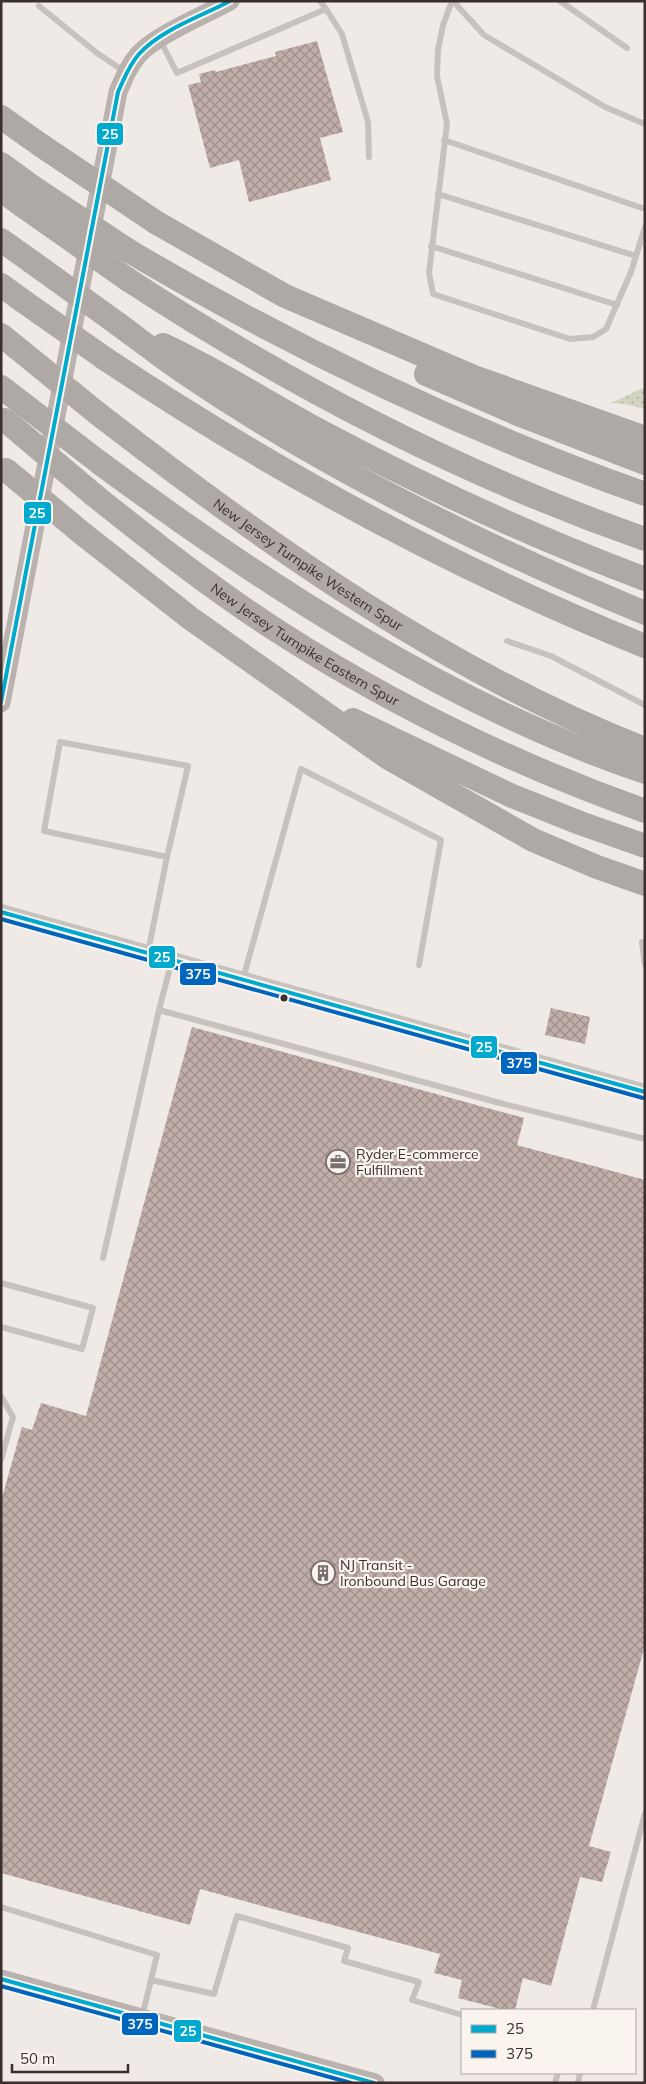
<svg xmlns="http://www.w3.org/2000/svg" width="646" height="2084" font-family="Mulish,sans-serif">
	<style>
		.grass { fill: url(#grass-dots) }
		.building { fill: url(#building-cross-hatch) }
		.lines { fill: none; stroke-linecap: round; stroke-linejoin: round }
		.service { stroke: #c8c2be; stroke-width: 6 }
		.tertiary { stroke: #c8c2be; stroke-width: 16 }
		.secondary { stroke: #b9b2af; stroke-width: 19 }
		.motorway { stroke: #aea9a5; stroke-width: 24 }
		.motorway-bridge { stroke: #aea9a5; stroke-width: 24 }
		.bus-1-casing { stroke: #faf4ef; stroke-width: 8 }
		.bus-2-casing { stroke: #faf4ef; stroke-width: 8 }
		.bus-1 { stroke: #00a9ce; stroke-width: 4 }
		.bus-2 { stroke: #0065bd; stroke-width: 4 }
		.bus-dot { fill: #3a2f2c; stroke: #faf4ef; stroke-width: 2 }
		.labels { text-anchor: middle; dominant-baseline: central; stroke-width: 4.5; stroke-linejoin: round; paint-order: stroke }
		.street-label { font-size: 14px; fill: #3a2f2c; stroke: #faf4ef }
		.poi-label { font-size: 14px; fill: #3a2f2c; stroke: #faf4ef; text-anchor: start }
		.line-badge { stroke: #faf4ef; stroke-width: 2 }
		.badge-label { font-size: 14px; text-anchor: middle; font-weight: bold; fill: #fff }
	</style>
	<defs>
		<pattern id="grass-dots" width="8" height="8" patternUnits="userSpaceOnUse" patternTransform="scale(1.25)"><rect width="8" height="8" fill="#d2d3c1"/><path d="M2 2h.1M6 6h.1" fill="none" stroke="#b5b5a6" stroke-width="1.8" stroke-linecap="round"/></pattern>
		<pattern id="building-cross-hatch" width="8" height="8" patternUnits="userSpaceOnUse" patternTransform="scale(1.25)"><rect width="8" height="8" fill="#c1aea9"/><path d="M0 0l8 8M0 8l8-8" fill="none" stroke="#9e8e8a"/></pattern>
	</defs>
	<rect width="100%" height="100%" fill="#efeae6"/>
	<polygon class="grass" points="645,387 645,409 625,404 611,403"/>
	<g class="building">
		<polygon points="317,41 343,132 320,138 331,180 249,202 239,160 210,168 188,85 201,82 199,74 215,70 216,72 276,56 275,52"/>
		<polygon points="551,1008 590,1017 585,1044 545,1035"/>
		<polygon points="192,1027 524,1118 517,1145 645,1180 645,1645 589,1846 611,1852 602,1882 580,1877 551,1986 523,1978 515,2010 504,2010 458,1998 462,1980 434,1973 440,1954 200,1889 190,1925 1,1873 1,1501 22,1427 32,1430 41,1403 86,1416"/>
	</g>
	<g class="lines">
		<g class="service">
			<polyline points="452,1 443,25 438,50 437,76 447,124 429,273 433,294 570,339 593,337 606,329 631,272 645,227"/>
			<polyline points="453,1 484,35 605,107 645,124"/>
			<polyline points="560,1 627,48"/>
			<polyline points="39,6 97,53 125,72"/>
			<polyline points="326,9 342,34 368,122 369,157"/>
			<polyline points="160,40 177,73 326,9 320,1"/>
			<polyline points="444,140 645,209"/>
			<polyline points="438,194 636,256"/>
			<polyline points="431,246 617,305"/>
			<polyline points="507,641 551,656 645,705"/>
			<polygon points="60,742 188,766 167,857 44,831"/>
			<polyline points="642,942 645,965"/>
			<polyline points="148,952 167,857"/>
			<polyline points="172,960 159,1010 500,1103 645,1139"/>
			<polyline points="243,979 301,769 441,840 419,965"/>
			<polyline points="103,1258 159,1010"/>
			<polyline points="1,1283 93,1308 82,1349 1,1327"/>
			<polyline points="1,1396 13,1417 1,1460"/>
			<polyline points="1,1907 157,1955 142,2017"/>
			<polyline points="151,1980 214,1994 237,1916 348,1948 344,1961 419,1982 412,2000 462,2015"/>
			<polyline points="593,2010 645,1813"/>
			<polyline points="555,2083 558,2073"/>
			<polyline points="578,2083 580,2073"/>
		</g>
		<polyline class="tertiary" points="1,912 645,1092"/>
		<g class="secondary">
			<path d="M1,703L118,92C124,78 129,65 139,54C158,34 205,15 230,1"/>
			<polyline points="1,1979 375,2083"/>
		</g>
		<g class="motorway">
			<polyline points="1,117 42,146"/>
			<polyline points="1,164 31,186"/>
			<polyline points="1,190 23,206"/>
			<polyline points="157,223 285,296 474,377 645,438"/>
			<polyline points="1,240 32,262"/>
			<path d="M129,251C293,348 465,430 645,494"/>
			<path d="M127,279C289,385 462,475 645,539"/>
			<polyline points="1,285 23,301"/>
			<path d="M118,324C141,341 164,359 188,375C330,471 487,548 645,613"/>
			<polyline points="1,335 16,347"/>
			<path d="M163,345C217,370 268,403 320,431C425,487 533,537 645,579"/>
			<path d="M104,358C275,472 454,569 645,646"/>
			<polyline points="426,374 518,414 645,463"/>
			<path id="s1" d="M97,413C265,543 446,672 645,749"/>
			<path d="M100,463C262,583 452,707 645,772"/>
			<path id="s2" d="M94,495C154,543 215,591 279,632C394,706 516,765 645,811"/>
			<polyline points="83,534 190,618 387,757 533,840 597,867 645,884"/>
			<polyline points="353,720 512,796 580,823 645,846"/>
		</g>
		<g class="motorway-bridge">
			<polyline points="42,146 157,223"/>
			<polyline points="31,186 129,251"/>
			<polyline points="23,206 127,279"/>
			<polyline points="32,262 118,324"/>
			<polyline points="23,301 104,358"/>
			<polyline points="16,347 97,413"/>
			<polyline points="1,387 100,463"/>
			<polyline points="5,420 94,495"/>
			<polyline points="6,470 83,534"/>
		</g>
		<defs>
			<g id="bus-1">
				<path d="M1,702L118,92C124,79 129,65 139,54C162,29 200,17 230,1"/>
				<polyline points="1,912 645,1092"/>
				<polyline points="1,1979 374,2083"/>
			</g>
			<g id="bus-2">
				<polyline points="1,919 643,1098"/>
				<polyline points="1,1986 351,2083"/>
			</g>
		</defs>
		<use href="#bus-1" class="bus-1-casing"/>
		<use href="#bus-2" class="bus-2-casing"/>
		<use href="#bus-1" class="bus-1"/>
		<use href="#bus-2" class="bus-2"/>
	</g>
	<defs>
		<symbol id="office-ring" viewBox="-11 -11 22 22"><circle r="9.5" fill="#faf4ef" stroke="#79706d" stroke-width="1.5"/><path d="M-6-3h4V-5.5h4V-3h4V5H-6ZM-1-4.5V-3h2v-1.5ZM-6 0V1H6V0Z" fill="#79706d"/></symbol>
		<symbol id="building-ring" viewBox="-11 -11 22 22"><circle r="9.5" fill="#faf4ef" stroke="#79706d" stroke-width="1.5"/><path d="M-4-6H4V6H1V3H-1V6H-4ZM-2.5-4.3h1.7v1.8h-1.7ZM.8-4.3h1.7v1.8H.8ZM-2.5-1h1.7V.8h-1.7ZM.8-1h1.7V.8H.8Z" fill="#79706d"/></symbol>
	</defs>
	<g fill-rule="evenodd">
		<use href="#office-ring" x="324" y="1148" width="28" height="28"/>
		<use href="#building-ring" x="309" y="1559" width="28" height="28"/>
	</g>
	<circle class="bus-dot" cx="284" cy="998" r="4.5"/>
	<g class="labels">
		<g class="street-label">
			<text stroke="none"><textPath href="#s1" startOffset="260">New Jersey Turnpike Western Spur</textPath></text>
			<text stroke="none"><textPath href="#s2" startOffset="259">New Jersey Turnpike Eastern Spur</textPath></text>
		</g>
		<g class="poi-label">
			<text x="356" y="1154">Ryder E-commerce<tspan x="356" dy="16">Fulfillment</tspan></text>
			<text x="340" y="1565">NJ Transit -<tspan x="340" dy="16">Ironbound Bus Garage</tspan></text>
		</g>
	</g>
	<g class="line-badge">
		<rect x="96" y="122" width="28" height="24" rx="5" fill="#00a9ce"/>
		<rect x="23" y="501" width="29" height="24" rx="5" fill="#00a9ce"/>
		<rect x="148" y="945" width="28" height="24" rx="5" fill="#00a9ce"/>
		<rect x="179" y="962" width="38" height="24" rx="5" fill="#0065bd"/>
		<rect x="470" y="1035" width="28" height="24" rx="5" fill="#00a9ce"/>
		<rect x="500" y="1051" width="38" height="24" rx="5" fill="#0065bd"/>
		<rect x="121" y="2012" width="38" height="24" rx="5" fill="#0065bd"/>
		<rect x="173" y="2019" width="29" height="24" rx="5" fill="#00a9ce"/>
	</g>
	<g class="badge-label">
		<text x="110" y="139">25</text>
		<text x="37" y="518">25</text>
		<text x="162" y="962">25</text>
		<text x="198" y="979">375</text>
		<text x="484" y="1052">25</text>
		<text x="519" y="1068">375</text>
		<text x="140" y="2029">375</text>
		<text x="188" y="2036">25</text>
	</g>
	<rect width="646" height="2084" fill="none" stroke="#3a2f2c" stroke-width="5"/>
	<rect x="461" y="2009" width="175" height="65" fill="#faf4ef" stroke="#ada5a1"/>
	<rect x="471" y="2025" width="25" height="8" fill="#00a9ce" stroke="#ada5a1"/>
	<text x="506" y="2034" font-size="15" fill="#3a2f2c">25</text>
	<rect x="471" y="2050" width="25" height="8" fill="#0065bd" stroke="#ada5a1"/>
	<text x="506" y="2059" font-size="15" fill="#3a2f2c">375</text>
	<path d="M12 2064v8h116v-8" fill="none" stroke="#3a2f2c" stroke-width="2.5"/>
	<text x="20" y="2064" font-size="15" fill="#3a2f2c" stroke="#faf4ef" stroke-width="4" paint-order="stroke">50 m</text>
</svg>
